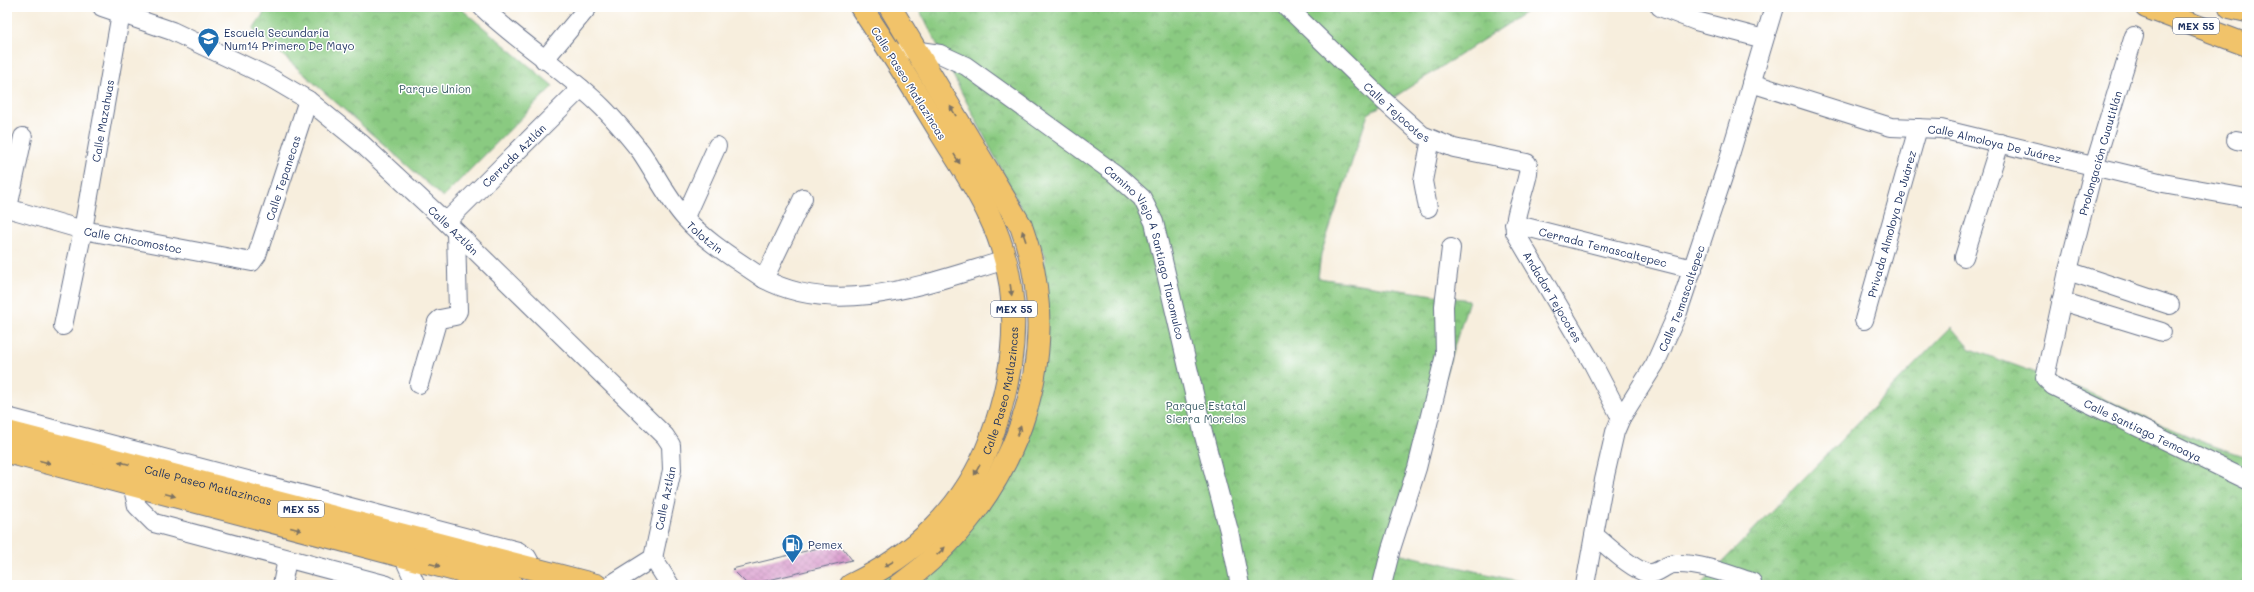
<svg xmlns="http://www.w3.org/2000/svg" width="2254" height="592" font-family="Mali,sans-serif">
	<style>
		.park { fill: url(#park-crowns); stroke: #527c70 }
		.building { fill: url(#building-cross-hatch) }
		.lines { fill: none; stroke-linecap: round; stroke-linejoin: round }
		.minor-casing { stroke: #68728a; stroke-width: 20 }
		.highway-casing { stroke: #68728a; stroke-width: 24 }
		.minor { stroke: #fff; stroke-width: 18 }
		.highway { stroke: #f1c36a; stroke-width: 22 }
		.oneway { fill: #7b7263 }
		.labels { text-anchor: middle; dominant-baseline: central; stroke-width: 3; stroke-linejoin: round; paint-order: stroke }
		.shield { fill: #fff; stroke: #5f6d8e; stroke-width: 1 }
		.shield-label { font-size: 10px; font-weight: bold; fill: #1b2f5e }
		.poi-label { font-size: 11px; fill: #1b2f5e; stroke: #fff; text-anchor: start }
		.street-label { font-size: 11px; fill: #1b2f5e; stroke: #fff }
		.park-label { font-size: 11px; fill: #3c5e68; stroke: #fff }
	</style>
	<defs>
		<pattern id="park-crowns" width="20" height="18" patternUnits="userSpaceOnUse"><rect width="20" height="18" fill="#8aca81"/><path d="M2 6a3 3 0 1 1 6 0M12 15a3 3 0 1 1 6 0" fill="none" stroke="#70a46d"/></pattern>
		<pattern id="building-cross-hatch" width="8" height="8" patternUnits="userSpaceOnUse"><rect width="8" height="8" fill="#d793c9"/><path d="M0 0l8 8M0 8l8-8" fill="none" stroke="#ae78a6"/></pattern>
	</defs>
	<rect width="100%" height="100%" fill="#fff"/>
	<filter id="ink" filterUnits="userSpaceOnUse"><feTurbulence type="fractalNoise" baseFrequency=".025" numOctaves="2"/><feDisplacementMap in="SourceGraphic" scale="8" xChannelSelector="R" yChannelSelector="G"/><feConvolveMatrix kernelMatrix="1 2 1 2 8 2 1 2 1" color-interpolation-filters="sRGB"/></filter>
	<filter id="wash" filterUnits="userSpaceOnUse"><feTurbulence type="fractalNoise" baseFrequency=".012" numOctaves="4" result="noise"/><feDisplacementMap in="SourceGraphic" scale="16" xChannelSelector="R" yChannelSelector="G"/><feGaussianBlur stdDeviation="0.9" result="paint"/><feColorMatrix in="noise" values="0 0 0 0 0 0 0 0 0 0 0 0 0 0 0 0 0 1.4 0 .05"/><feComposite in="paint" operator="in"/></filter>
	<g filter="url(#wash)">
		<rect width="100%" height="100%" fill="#f7eedd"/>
		<g class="park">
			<polygon points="268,7 459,7 553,86 443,197 253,29"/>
			<polygon points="918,7 1534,7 1368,114 1321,254 1318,278 1469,300 1389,551 1534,585 858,585 903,568 974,509 1030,404 1045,255"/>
			<polygon points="1951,327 1970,349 2078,388 2200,441 2247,457 2247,585 1700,585"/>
		</g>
		<g id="blocks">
			<polygon class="building" points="839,543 852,560 748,585 732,569"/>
		</g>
	</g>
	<g filter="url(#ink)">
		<use href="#blocks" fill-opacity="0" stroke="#68728a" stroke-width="1"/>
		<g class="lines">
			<defs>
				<g id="minor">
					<path id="s1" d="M102,7L172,31L269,77L308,100L362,144L446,222L665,436L671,445L672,470L653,558L610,585"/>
					<path id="s2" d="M482,7C520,44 566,71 603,108C617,122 629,137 641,152C656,174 667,198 685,218C707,243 737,260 764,279C839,319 930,282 1006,260"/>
					<path id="s3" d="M1287,7L1384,101L1422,135L1454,148L1527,163C1534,172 1512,214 1515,232L1593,364L1621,418"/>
					<polyline points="1660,7 1696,21 1764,39"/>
					<path id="s4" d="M2134,36L2094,167L2068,271L2045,378L2053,386L2247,480"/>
					<path id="s5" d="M906,49L940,54L966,66L1114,173L1142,198L1154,222L1203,432L1229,531L1240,585"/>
					<polyline points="544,60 588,7"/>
					<path id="s6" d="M1751,83L1891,127L1941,129L2163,183L2241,197"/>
					<polyline points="2236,140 2247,142"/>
					<path id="s7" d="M7,208L83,230L252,262L257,255L308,100"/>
					<polyline points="8,208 23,137"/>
					<polyline points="1428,208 1423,181 1431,139"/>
					<polyline points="685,217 717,146"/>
					<path id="s8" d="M446,222L581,88"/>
					<path id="s9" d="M1514,224L1693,269"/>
					<polyline points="1964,257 2000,143"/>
					<polyline points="2068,271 2170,305"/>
					<polyline points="764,279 803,198"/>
					<polyline points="2061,301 2162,332"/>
					<path id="s10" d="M1864,320L1918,128"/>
					<path id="s11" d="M63,326L83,230L121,13"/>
					<polyline points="419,384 437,322 440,319 455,316 458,311 456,232"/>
					<polyline points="7,417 518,551 527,557 534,570"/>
					<polyline points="132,485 137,506 154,523 387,585"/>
					<path d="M1595,536C1608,546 1631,569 1647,573C1659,575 1664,564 1675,564C1701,563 1728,574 1752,582"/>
					<polyline points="403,556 416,585"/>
					<polyline points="653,558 670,585"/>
					<polyline points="282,585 287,559"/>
					<polyline points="1382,585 1391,549 1417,468 1445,355 1444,306 1451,248"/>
					<path id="s12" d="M1585,585L1604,480L1615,432L1621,418L1655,364L1678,312L1727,165L1774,7"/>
				</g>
				<g id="highway">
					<path d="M890,7L1021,226C1070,360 1012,504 900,585"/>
					<polyline points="2146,7 2247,45"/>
					<polyline points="2230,7 2247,11"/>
					<path id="s13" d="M7,432L596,585"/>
					<polyline points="7,452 512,585"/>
					<path id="s14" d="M851,585C915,555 965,507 990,441C1018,366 1024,288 989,215C976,187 958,161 942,135C916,92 889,49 861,7"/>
				</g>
			</defs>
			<use href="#minor" class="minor-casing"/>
			<use href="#highway" class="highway-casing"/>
			<use href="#minor" class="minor"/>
			<use href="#highway" class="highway"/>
		</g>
		<defs><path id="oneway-solid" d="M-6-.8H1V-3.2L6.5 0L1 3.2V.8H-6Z"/></defs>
		<g class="oneway">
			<use href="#oneway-solid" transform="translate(953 111) rotate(-121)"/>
			<use href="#oneway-solid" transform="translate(957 159) rotate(59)"/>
			<use href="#oneway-solid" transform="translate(1024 236) rotate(-109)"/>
			<use href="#oneway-solid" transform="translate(1011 290) rotate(82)"/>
			<use href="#oneway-solid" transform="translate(1019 431) rotate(-69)"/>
			<use href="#oneway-solid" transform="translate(45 462) rotate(15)"/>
			<use href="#oneway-solid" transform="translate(124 463) rotate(-165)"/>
			<use href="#oneway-solid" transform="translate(977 470) rotate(119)"/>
			<use href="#oneway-solid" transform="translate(170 495) rotate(15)"/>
			<use href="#oneway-solid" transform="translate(296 529) rotate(15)"/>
			<use href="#oneway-solid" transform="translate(941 551) rotate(-43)"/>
			<use href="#oneway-solid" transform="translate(889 564) rotate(149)"/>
			<use href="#oneway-solid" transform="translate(435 565) rotate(15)"/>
		</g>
	</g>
	<defs>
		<symbol id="school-pin" viewBox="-11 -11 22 30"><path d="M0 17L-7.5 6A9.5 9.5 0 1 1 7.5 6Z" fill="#1f6fb2" stroke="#fff"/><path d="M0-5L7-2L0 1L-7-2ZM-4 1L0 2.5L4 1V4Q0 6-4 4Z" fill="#fff"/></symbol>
		<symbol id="fuel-pin" viewBox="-11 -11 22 30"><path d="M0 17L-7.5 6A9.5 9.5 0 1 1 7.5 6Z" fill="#1f6fb2" stroke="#fff"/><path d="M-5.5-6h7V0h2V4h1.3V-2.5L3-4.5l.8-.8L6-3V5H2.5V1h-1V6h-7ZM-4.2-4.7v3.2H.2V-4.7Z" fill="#fff"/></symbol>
	</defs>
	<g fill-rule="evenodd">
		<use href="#school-pin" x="196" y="26" width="25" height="34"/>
		<use href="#fuel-pin" x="780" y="532" width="25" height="34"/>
	</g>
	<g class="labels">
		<g class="shield">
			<rect x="2173" y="18" width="46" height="16" rx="3"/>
			<rect x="991" y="301" width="46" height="16" rx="3"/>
			<rect x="278" y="501" width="46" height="16" rx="3"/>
		</g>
		<g class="shield-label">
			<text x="2196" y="26">MEX 55</text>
			<text x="1014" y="309">MEX 55</text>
			<text x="301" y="509">MEX 55</text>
		</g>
		<g class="poi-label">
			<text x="224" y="32">Escuela Secundaria<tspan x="224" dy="13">Num14 Primero De Mayo</tspan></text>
			<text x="808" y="544">Pemex</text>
		</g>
		<g class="street-label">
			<text transform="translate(909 83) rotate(58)">Calle Paseo Matlazincas</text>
			<text stroke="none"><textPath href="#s3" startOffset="152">Calle Tejocotes</textPath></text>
			<text stroke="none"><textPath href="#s11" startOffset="209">Calle Mazahuas</textPath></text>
			<text stroke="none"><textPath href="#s6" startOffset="252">Calle Almoloya De Juárez</textPath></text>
			<text transform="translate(2100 153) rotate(-74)">Prolongación Cuautitlán</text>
			<text stroke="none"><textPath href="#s8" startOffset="95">Cerrada Aztlán</textPath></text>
			<text stroke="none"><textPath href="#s7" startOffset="341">Calle Tepanecas</textPath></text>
			<text stroke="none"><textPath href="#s10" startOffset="100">Privada Almoloya De Juárez</textPath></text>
			<text stroke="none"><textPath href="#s1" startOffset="422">Calle Aztlán</textPath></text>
			<text stroke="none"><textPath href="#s2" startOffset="323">Tolotzin</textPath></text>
			<text stroke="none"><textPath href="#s7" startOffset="130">Calle Chicomostoc</textPath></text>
			<text stroke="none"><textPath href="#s9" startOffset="92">Cerrada Temascaltepec</textPath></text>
			<text stroke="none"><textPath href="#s5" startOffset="333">Camino Viejo A Santiago Tlaxomulco</textPath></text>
			<text stroke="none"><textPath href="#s3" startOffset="441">Andador Tejocotes</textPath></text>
			<text stroke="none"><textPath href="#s12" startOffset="306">Calle Temascaltepec</textPath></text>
			<text stroke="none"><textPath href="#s14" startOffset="257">Calle Paseo Matlazincas</textPath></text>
			<text stroke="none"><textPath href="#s4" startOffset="465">Calle Santiago Temoaya</textPath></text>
			<text stroke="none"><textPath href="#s13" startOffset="208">Calle Paseo Matlazincas</textPath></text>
			<text transform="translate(665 498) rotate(-78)">Calle Aztlán</text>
		</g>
		<g class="park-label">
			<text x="435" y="88">Parque Union</text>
			<text x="1206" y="405">Parque Estatal<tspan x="1206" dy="13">Sierra Morelos</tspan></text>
		</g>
	</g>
	<rect width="2254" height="592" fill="none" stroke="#fff" stroke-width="24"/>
</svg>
